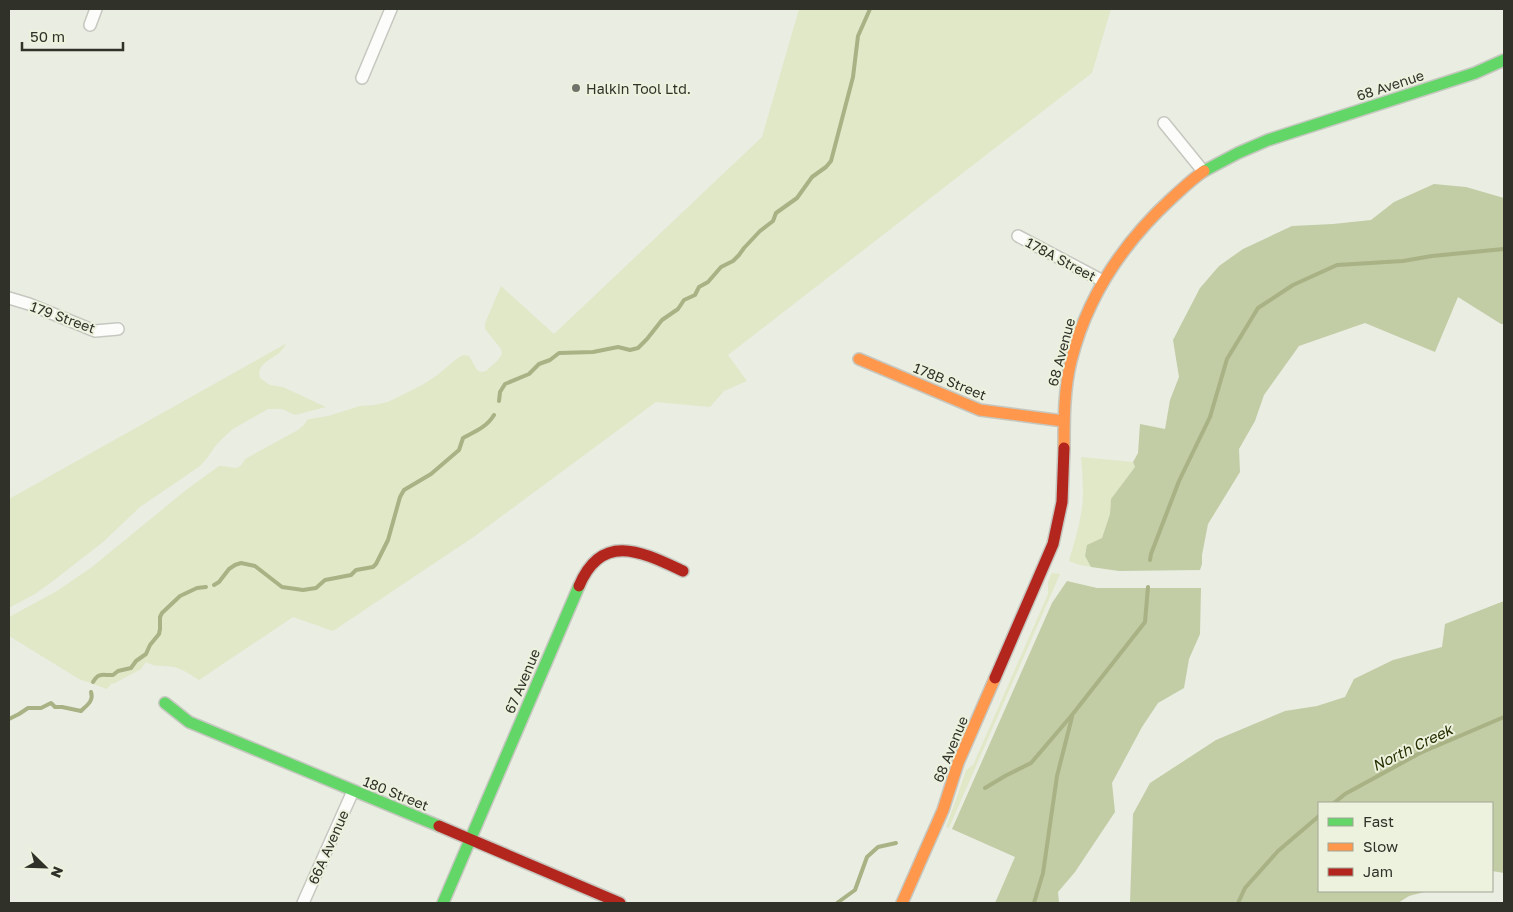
<svg xmlns="http://www.w3.org/2000/svg" width="1513" height="912" font-family="'Golos Text',sans-serif">
	<style>
		.green { fill: #e0e8c8 }
		.forest { fill: #c2cca5 }
		.lines { fill: none; stroke-linecap: round; stroke-linejoin: round }
		.stream { stroke: #a8b284; stroke-width: 4 }
		.street-casing { stroke: #c6c8c0; stroke-width: 14 }
		.fast-casing { stroke: #c6c8c0; stroke-width: 14 }
		.slow-casing { stroke: #c6c8c0; stroke-width: 14 }
		.jam-casing { stroke: #c6c8c0; stroke-width: 14 }
		.street { stroke: #fcfcfb; stroke-width: 11 }
		.fast { stroke: #63d668; stroke-width: 11 }
		.slow { stroke: #ff974d; stroke-width: 11 }
		.jam { stroke: #b3261e; stroke-width: 11 }
		.poi-dot { fill: #71736a; stroke: #ecf2dd; stroke-width: 2 }
		.labels { text-anchor: middle; dominant-baseline: central; stroke-width: 4; stroke-linejoin: round; paint-order: stroke }
		.street-label { font-size: 14px; fill: #30322a; stroke: #ecf2dd }
		.poi-label { font-size: 14px; fill: #30322a; stroke: #ecf2dd; text-anchor: start }
		.water-label { font-size: 15px; font-style: italic; fill: #262e00; stroke: #ecf2dd }
	</style>
	<rect width="100%" height="100%" fill="#eaede2"/>
	<g class="green">
		<path d="M799,9H1111L1092,73L728,355L747,381L724,391L710,407L656,402L475,536L333,631L293,617L199,680C191,675 183,669 174,667C164,665 155,668 146,662L141,669L115,683L111,684L107,689L79,679L9,636V617L57,591L92,567L186,490L219,466C231,465 238,474 245,459L298,430L304,425L307,420L310,419L328,416L360,406L374,405L388,402L422,385L436,376L459,357L464,355L469,356L477,370L481,372L486,371L498,360L502,354L501,349L485,329V323L501,286L554,334L762,137Z"/>
		<path d="M287,343C284,347 282,350 279,353C270,360 256,365 260,378L270,385L283,387L326,407L295,415L282,409H268L233,429L225,436L217,444L207,458L200,466L140,507L103,542L53,581L35,594L9,608V499Z"/>
		<path d="M1081,457L1133,462L1135,467L1111,499L1110,514L1102,538L1085,556L1091,567L1080,565L1069,561C1075,540 1082,518 1083,496C1083,483 1082,470 1081,457Z"/>
		<polygon points="1052,573 1060,574 949,828 946,827 958,794 966,770 973,765 1048,594 1048,582"/>
	</g>
	<g class="forest">
		<polygon points="1434,184 1466,187 1504,198 1504,324 1501,324 1458,297 1435,352 1365,323 1299,346 1264,395 1255,421 1239,449 1240,472 1208,524 1202,555 1202,564 1200,570 1119,571 1091,567 1085,556 1087,545 1102,538 1110,514 1111,499 1135,467 1133,462 1138,453 1140,424 1165,429 1170,400 1179,377 1173,340 1200,288 1219,266 1243,249 1292,226 1333,224 1371,220 1394,202"/>
		<polygon points="1067,581 1097,588 1201,588 1200,634 1189,659 1184,688 1158,703 1142,727 1112,783 1115,812 1075,872 1058,892 1059,903 995,903 1015,857 952,829 1052,603"/>
		<polygon points="1504,601 1504,873 1492,871 1492,803 1319,803 1319,891 1428,891 1409,896 1398,903 1130,903 1133,814 1150,783 1216,740 1285,711 1317,706 1345,697 1354,679 1393,660 1442,647 1445,624"/>
	</g>
	<g class="lines">
		<g class="stream">
			<polyline points="499,401 500,392 505,384 529,374 539,364 550,360 559,353 593,352 618,347 630,350 638,348 647,339 662,320 678,309 684,300 695,295 699,287 708,282 721,267 733,261 739,255 744,248 760,231 773,221 776,213 797,198 812,177 826,167 831,161 853,77 858,36 870,9"/>
			<polyline points="1150,560 1151,554 1179,481 1210,417 1227,359 1258,308 1293,285 1337,265 1403,261 1432,256 1504,249"/>
			<path d="M214,585L219,582L229,569L235,565L241,563L255,566L282,587L303,590L316,588L325,580L351,575L356,570L373,567L376,564L388,540L400,497L404,490L431,474L459,450L463,438C474,432 487,427 494,415"/>
			<path d="M93,682C99,671 105,676 113,675L118,671L131,668L136,661L146,654L150,645L159,634L160,629V617L162,613L180,596L197,588L206,587"/>
			<path d="M9,719L19,714L28,708H41L51,703L55,707H62L81,711C87,705 94,701 91,692"/>
			<polyline points="985,788 1005,776 1031,763 1072,715 1145,622 1148,587"/>
			<polyline points="1334,803 1345,794 1420,753 1504,717"/>
			<polyline points="837,903 855,890 867,857 878,847 896,843"/>
			<polyline points="1034,903 1043,873 1057,776 1072,717"/>
			<polyline points="1238,903 1245,888 1278,851 1319,816"/>
		</g>
		<defs>
			<g id="street">
				<polyline points="90,25 96,9"/>
				<polyline points="362,78 391,9"/>
				<polyline points="1164,123 1203,171"/>
				<polyline points="1018,236 1103,281"/>
				<polyline points="9,298 29,304 95,331 118,329"/>
				<polyline points="303,903 353,791"/>
			</g>
			<g id="fast">
				<polyline points="1204,171 1238,153 1268,140 1475,73 1504,60"/>
				<polyline points="165,703 189,722 439,826"/>
				<polyline points="443,903 579,586"/>
			</g>
			<g id="slow">
				<polyline points="859,359 980,410 1063,421"/>
				<path d="M1064,448C1064,419 1064,389 1071,361C1087,297 1124,242 1172,198C1182,189 1192,179 1204,171"/>
				<polyline points="902,903 943,810 958,763 995,678"/>
			</g>
			<g id="jam">
				<path d="M579,586C602,531 642,552 683,571"/>
				<polyline points="995,678 1053,544 1062,502 1064,448"/>
				<polyline points="439,826 620,903"/>
			</g>
		</defs>
		<use href="#street" class="street-casing"/>
		<use href="#fast" class="fast-casing"/>
		<use href="#slow" class="slow-casing"/>
		<use href="#jam" class="jam-casing"/>
		<use href="#street" class="street"/>
		<use href="#fast" class="fast"/>
		<use href="#slow" class="slow"/>
		<use href="#jam" class="jam"/>
	</g>
	<circle class="poi-dot" cx="576" cy="88" r="5"/>
	<g class="labels">
		<g class="street-label">
			<text transform="translate(1390 85) rotate(-18)">68 Avenue</text>
			<text transform="translate(1061 259) rotate(28)">178A Street</text>
			<text transform="translate(63 317) rotate(20)">179 Street</text>
			<text transform="translate(1061 352) rotate(-75)">68 Avenue</text>
			<text transform="translate(950 381) rotate(22)">178B Street</text>
			<text transform="translate(522 681) rotate(-67)">67 Avenue</text>
			<text transform="translate(950 749) rotate(-68)">68 Avenue</text>
			<text transform="translate(396 793) rotate(22)">180 Street</text>
			<text transform="translate(328 847) rotate(-66)">66A Avenue</text>
		</g>
		<g class="poi-label">
			<text x="586" y="88">Halkin Tool Ltd.</text>
		</g>
		<g class="water-label">
			<text transform="translate(1412 747) rotate(-26)">North Creek</text>
		</g>
	</g>
	<rect width="1513" height="912" fill="none" stroke="#30322a" stroke-width="20"/>
	<rect x="1318" y="802" width="175" height="90" fill="#ecf2dd" stroke="#a1a595"/>
	<rect x="1328" y="818" width="25" height="8" fill="#63d668" stroke="#a1a595"/>
	<text x="1363" y="827" font-size="15" fill="#30322a">Fast</text>
	<rect x="1328" y="843" width="25" height="8" fill="#ff974d" stroke="#a1a595"/>
	<text x="1363" y="852" font-size="15" fill="#30322a">Slow</text>
	<rect x="1328" y="868" width="25" height="8" fill="#b3261e" stroke="#a1a595"/>
	<text x="1363" y="877" font-size="15" fill="#30322a">Jam</text>
	<g transform="translate(45 867) rotate(113)" stroke="#ecf2dd" stroke-width="4" paint-order="stroke">
	<path d="M0-4L9 19L0 12L-9 19Z" fill="#30322a"/>
	<text y="-8" font-size="14" font-weight="bold" text-anchor="middle" fill="#30322a">N</text>
	</g>
	<path d="M22 42v8h101v-8" fill="none" stroke="#30322a" stroke-width="2.5"/>
	<text x="30" y="42" font-size="15" fill="#30322a" stroke="#ecf2dd" stroke-width="4" paint-order="stroke">50 m</text>
</svg>
